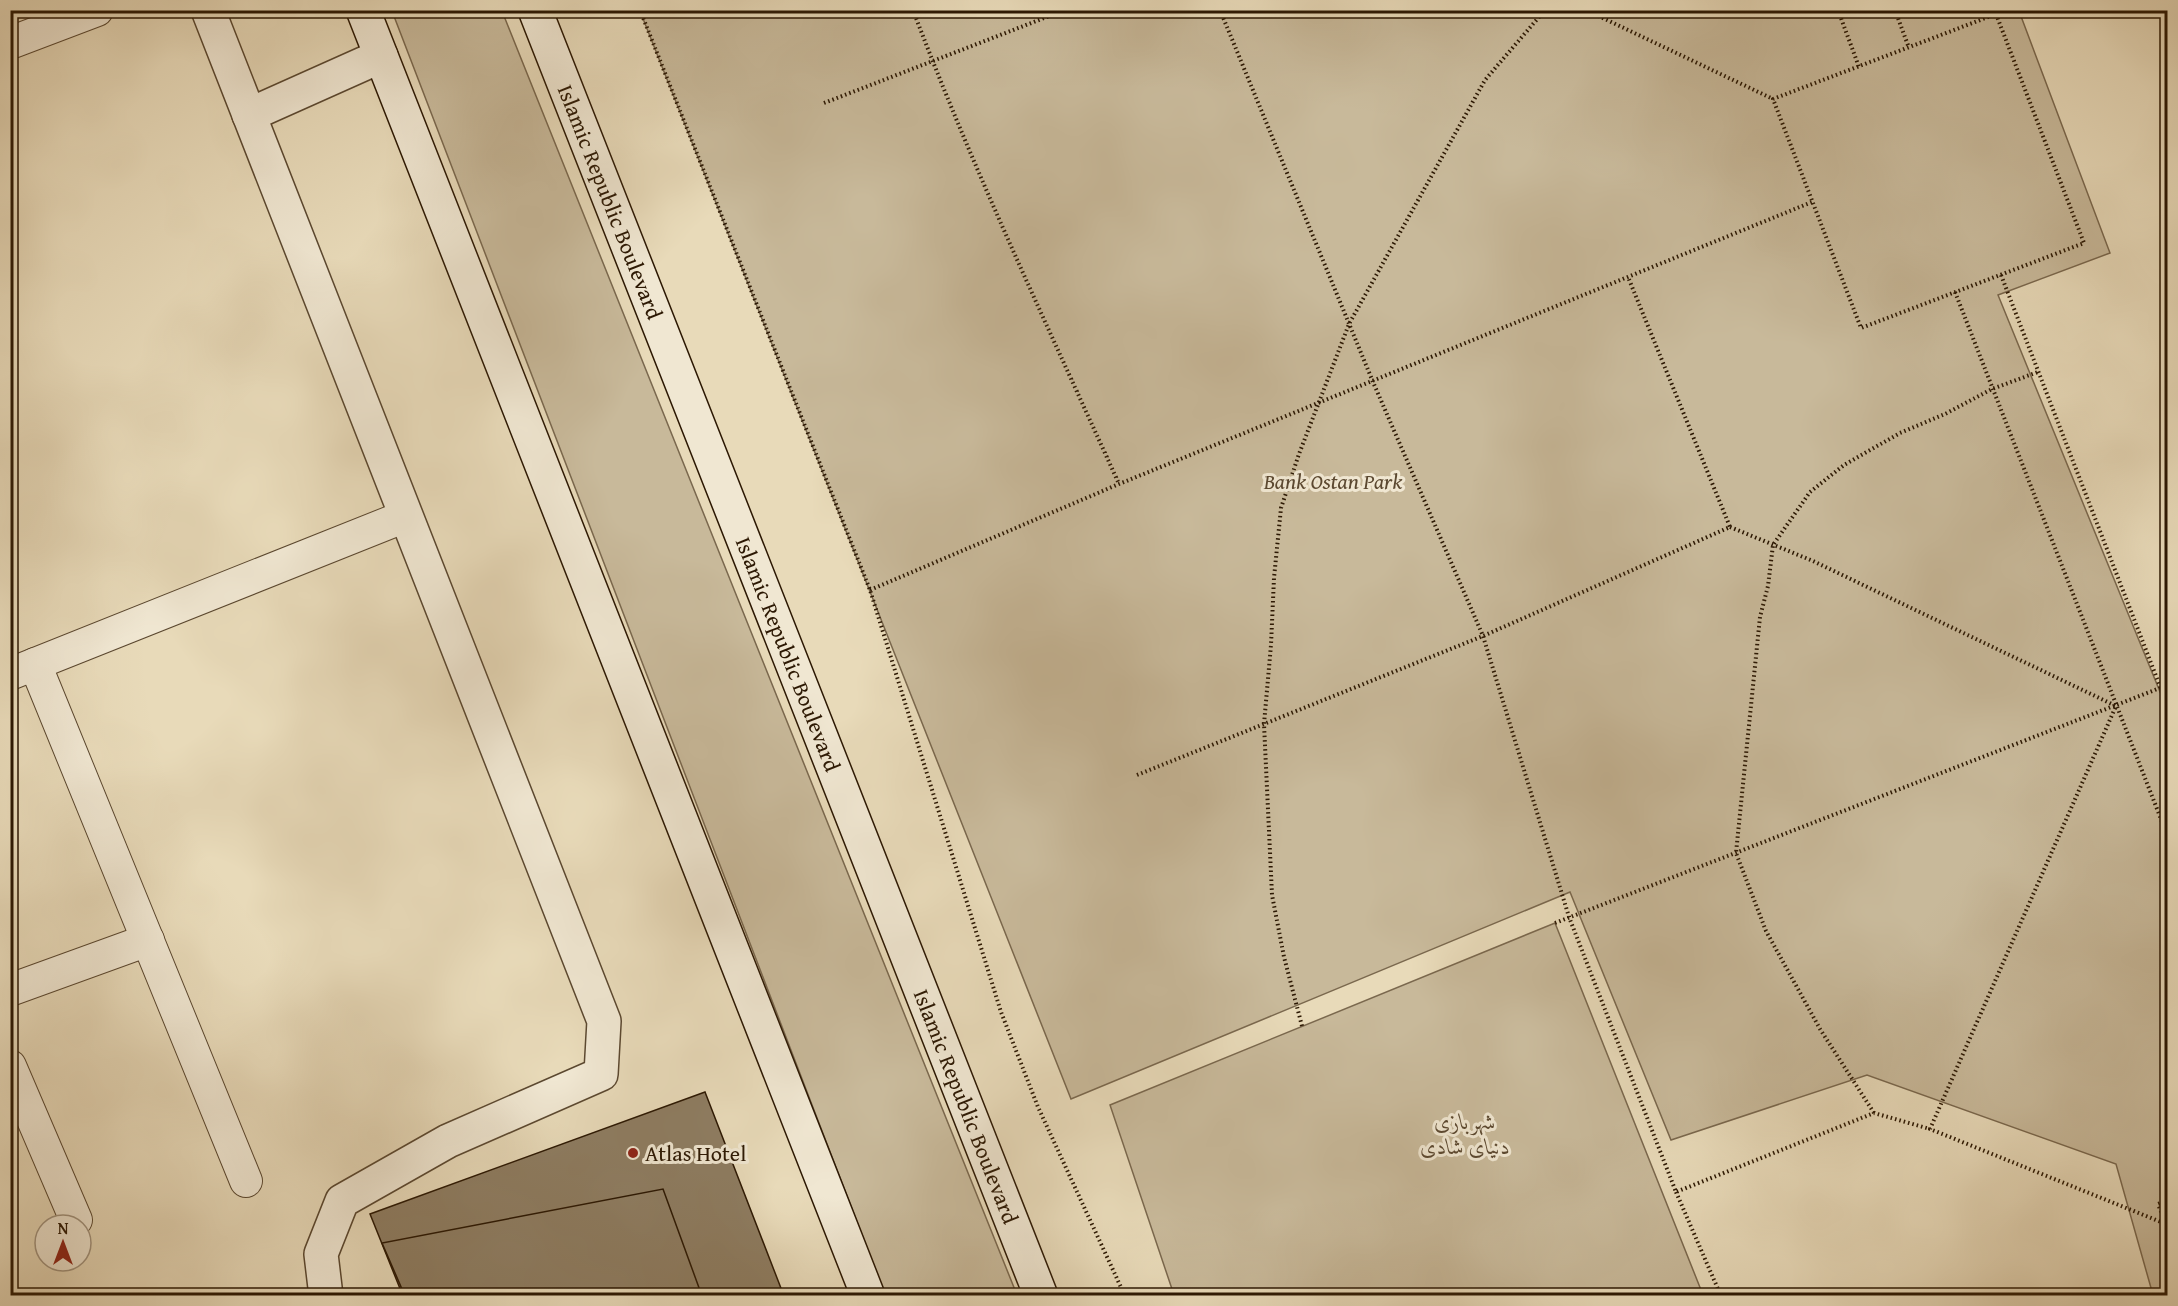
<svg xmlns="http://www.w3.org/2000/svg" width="2178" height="1306" font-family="'Gentium Book Plus',Amiri,serif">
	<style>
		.green { fill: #c8b99a; stroke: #7a684e; stroke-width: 1.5 }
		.building { fill: #8e7d62; stroke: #2c1803; stroke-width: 1.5 }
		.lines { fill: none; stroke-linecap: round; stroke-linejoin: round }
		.minor-casing { stroke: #5b4830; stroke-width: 34 }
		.tertiary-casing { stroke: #5b4830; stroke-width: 36 }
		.secondary-casing { stroke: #2c1803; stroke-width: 36 }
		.path { stroke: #2c1803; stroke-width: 4; stroke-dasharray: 1.5 3; stroke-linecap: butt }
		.minor { stroke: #f0e7d2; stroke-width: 32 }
		.tertiary { stroke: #f0e7d2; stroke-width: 33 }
		.secondary { stroke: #f0e7d2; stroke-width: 33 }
		.poi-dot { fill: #8f2418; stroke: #f0e7d2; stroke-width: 2 }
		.labels { text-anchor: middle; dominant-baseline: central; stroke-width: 6; stroke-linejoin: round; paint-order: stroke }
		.street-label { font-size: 22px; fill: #2c1803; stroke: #f0e7d2 }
		.park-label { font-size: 22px; font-style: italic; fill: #5b4830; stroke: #f0e7d2 }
		.poi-label { font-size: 22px; fill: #2c1803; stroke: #f0e7d2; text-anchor: start }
	</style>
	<rect width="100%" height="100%" fill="#e8dab9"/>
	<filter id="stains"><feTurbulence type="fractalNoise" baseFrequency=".00333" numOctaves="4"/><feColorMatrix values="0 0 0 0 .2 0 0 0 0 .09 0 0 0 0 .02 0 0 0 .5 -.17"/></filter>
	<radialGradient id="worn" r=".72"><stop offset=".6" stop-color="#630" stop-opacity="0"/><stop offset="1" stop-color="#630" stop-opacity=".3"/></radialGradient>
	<g class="green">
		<polygon points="392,11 502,11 1017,1295 885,1295"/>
		<polygon points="640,11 2019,11 2110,253 1998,295 2167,709 2167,1295 2153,1295 2116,1164 1867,1075 1671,1140 1570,892 1071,1099"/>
		<polygon points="1555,923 1703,1295 1174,1295 1110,1105"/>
	</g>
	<g class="building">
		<polygon points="705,1092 784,1296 403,1296 370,1214"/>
		<polygon points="663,1189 702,1296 405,1296 382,1243"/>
	</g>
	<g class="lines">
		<defs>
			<g id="minor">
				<polyline points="10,43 97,10"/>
				<polyline points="35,664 246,1181"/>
				<polyline points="10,674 406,516"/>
				<polyline points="10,990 148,940"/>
				<polyline points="10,1066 76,1220"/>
			</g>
			<g id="tertiary">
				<polyline points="208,10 604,1021 601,1074 448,1141 342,1201 321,1254 326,1296"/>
				<polyline points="249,115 381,56"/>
			</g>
			<g id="secondary">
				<polyline points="363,10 868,1296"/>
				<path id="s1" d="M535,10L1041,1296"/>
			</g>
		</defs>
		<use href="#minor" class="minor-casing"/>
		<use href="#tertiary" class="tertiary-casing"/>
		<use href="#secondary" class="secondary-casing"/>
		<g class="path">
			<polyline points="640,10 870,590 1001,1012 1038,1107 1125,1296"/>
			<path d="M913,10C974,172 1048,327 1119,484"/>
			<polyline points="1220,10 1373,382 1483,636 1569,917 1676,1192 1874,1113 1930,1129"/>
			<polyline points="1586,10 1773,99"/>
			<polyline points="1838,10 1859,67"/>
			<polyline points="1895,10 1909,48"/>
			<polygon points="1996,14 2084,243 1861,328 1773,99"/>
			<polyline points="824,103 1065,10"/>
			<polyline points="2001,275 2168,707"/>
			<polyline points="1955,292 2168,837"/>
			<polyline points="1730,527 1813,561 2116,706 1930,1129 2166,1224"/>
			<polyline points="870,590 1119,484 1812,202"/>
			<polyline points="1137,775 1483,636 1730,527 1628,277"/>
			<polyline points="1555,923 2160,688"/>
			<polyline points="1302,1026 1284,957 1272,895 1264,724 1271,645 1274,578 1281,508 1299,454 1349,324 1485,80 1545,10"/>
			<polyline points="1874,1113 1820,1029 1766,931 1736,853 1760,617 1768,586 1773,545 1810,492 1844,465 1900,433 1945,414 1992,389 2038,372"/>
			<polyline points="1676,1192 1721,1296"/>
			<polyline points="2168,1200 2158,1204 2168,1229"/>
		</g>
		<use href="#minor" class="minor"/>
		<use href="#tertiary" class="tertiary"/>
		<use href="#secondary" class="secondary"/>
	</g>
	<circle class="poi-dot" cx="633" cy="1153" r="6"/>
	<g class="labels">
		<g class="street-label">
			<text stroke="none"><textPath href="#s1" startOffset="206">Islamic Republic Boulevard</textPath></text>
			<text stroke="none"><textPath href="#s1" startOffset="692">Islamic Republic Boulevard</textPath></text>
			<text stroke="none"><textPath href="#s1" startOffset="1178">Islamic Republic Boulevard</textPath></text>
		</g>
		<g class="park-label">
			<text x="1333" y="481">Bank Ostan Park</text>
			<text x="1465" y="1121">شهربازی<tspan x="1465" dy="25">دنیای شادی</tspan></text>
		</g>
		<g class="poi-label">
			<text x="645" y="1153">Atlas Hotel</text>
		</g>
	</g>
	<rect width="2178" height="1306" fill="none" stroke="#e8dab9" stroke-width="36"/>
	<rect x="12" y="12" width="2154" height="1282" fill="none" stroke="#2c1803" stroke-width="3"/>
	<rect x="18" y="18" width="2142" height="1270" fill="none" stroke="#2c1803" stroke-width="1.5"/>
	<g transform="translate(63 1243)"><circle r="28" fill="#f0e7d2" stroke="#a2947f" stroke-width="1.5"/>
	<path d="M0-4.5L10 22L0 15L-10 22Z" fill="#8f2418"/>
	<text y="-9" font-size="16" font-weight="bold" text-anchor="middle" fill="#2c1803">N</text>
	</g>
	<rect width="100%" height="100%" filter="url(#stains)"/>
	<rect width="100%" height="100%" fill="url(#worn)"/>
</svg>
